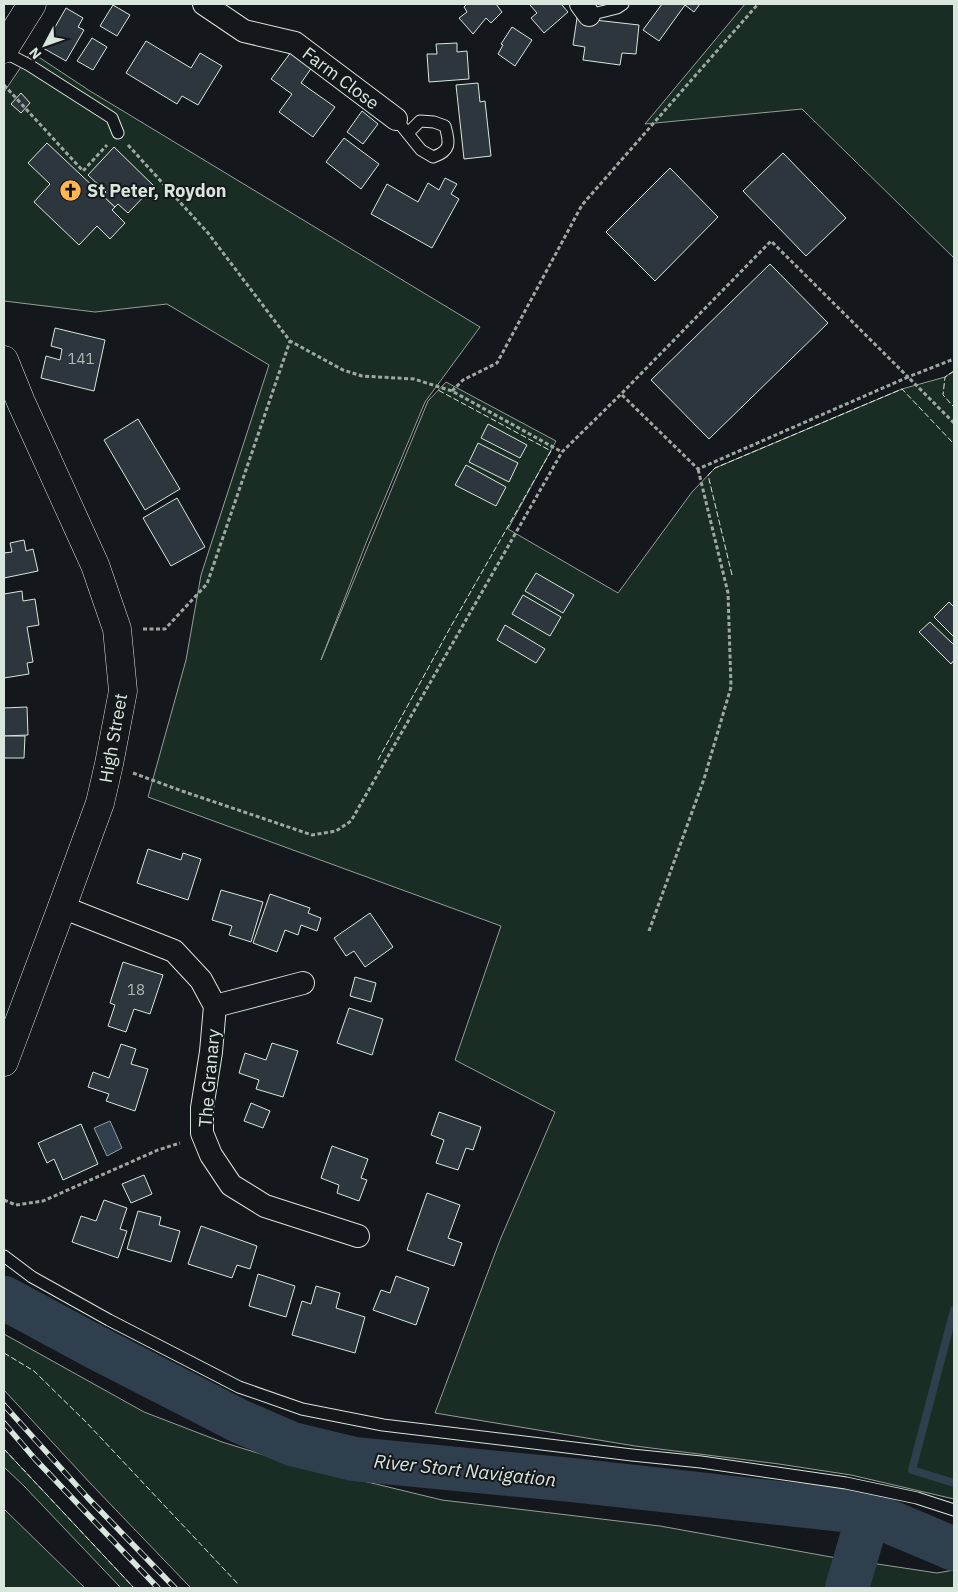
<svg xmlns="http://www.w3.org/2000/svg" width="958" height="1592" font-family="'IBM Plex Sans',sans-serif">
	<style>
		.green { fill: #1a2d24; stroke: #939e99 }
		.water { fill: #2f3f4d; stroke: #939e99 }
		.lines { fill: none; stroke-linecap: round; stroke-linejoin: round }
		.stream { stroke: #2f3f4d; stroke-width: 8 }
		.river { stroke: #2f3f4d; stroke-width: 44 }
		.building { fill: #2c363c; stroke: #d8e6dc }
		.lane-casing { stroke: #d8e6dc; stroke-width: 13 }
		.street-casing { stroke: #d8e6dc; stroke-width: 24 }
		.secondary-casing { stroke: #d8e6dc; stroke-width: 29 }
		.path { stroke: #9da8a2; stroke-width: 3; stroke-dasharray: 4 2.5; stroke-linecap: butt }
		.lane { stroke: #14181c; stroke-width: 11 }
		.street { stroke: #14181c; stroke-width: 22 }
		.secondary { stroke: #14181c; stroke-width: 28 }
		.rail-casing { stroke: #d8e6dc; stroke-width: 5.5 }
		.rail { stroke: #14181c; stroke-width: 4; stroke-dasharray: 11; stroke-linecap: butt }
		.fence { stroke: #d8e6dc; stroke-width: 1; stroke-dasharray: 6 2.5; stroke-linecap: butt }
		.labels { text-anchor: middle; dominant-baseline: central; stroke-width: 4; stroke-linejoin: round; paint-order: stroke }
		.number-label { font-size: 15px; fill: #adbab4 }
		.street-label { font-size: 18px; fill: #d8e6dc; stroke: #14181c }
		.poi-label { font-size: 18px; font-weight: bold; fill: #d8e6dc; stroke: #14181c; text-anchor: start }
		.water-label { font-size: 19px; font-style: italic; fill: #d8e6dc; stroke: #14181c }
	</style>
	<rect width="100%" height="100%" fill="#14181c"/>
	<g class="green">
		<polygon points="745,4 954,4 954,258 802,109 645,124"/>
		<polygon points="31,52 90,91 480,327 425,402 366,543 321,660 428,401 446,382 556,441 508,529 618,593 692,492 715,468 902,389 945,377 954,371 954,1499 851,1475 779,1464 635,1446 435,1413 500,1240 555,1112 455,1060 501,926 148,797 186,660 201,575 269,365 167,304 95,312 4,301 4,92"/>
		<polygon points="4,1334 144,1412 222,1442 293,1464 442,1500 660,1526 831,1557 937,1573 954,1570 954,1588 191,1588 91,1484 4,1390"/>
		<polygon points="4,1449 134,1588 121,1588 24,1486 4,1467"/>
		<polygon points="4,1509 85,1588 4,1588"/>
	</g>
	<polygon class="water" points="110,1121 122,1148 107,1156 94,1128"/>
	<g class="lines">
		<polyline class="stream" points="954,1310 912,1470 954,1483"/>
		<g class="river">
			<polyline points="4,1298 97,1348 239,1421 292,1444 354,1459 572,1480 869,1513 954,1549"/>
			<polyline points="847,1588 869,1513"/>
		</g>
	</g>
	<g class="building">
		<polygon points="467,4 496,4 502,12 491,23 486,18 473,34 459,18 467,12 464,7"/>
		<polygon points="532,4 561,4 568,12 544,33 531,18 537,13 530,5"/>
		<polygon points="662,4 700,4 694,12 685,5 659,41 643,30"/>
		<polygon points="113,5 130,15 117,36 100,26"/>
		<polygon points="66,8 83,18 78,27 84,30 66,61 43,48"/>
		<polygon points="577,18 639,25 636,54 622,53 620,65 583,60 585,47 573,45"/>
		<polygon points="512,27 532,40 515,66 498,54 503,45 501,44"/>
		<polygon points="92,38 107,47 93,70 77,61"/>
		<polygon points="146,41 191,68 200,53 222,66 198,105 182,96 177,104 126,73"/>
		<polygon points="457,43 457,52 467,51 469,79 429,82 427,54 437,54 436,44"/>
		<polygon points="294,48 315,63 301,83 335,107 313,137 279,112 292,94 271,79"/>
		<polygon points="478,83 480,102 485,101 491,156 464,159 456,85"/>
		<polygon points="21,93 30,103 21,113 11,104"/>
		<polygon points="362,111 378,124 363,144 347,132"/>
		<polygon points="344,138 379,164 361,189 326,162"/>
		<polygon points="47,143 115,207 112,210 125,223 110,239 97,226 79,245 34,202 50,184 28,163"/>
		<polygon points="114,147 154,186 128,213 118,204 115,207 103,196 106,192 88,175"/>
		<polygon points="783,153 846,218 806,256 743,191"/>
		<polygon points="670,168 718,217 655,281 606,232"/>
		<polygon points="445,178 457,184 451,194 459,199 432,248 371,214 387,184 418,202 428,183 439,190"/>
		<polygon points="770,264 828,323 709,439 651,380"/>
		<polygon points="55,328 105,340 94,391 41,378 46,356 60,360 62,349 51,346"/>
		<polygon points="138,419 180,489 145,510 104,440"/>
		<polygon points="488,424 527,445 520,458 481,438"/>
		<polygon points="478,443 518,463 509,482 469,462"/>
		<polygon points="466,465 506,487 496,506 455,485"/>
		<polygon points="177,498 205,547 171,566 143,518"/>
		<polygon points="24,540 26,551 33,549 38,571 4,578 4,553 12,552 10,543"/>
		<polygon points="536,573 574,595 563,613 525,591"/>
		<polygon points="22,591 23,601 35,599 39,625 27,627 33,662 27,663 29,674 4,678 4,594"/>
		<polygon points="523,595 561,617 550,636 512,614"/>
		<polygon points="949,602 954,607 954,637 934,617"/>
		<polygon points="930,622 954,645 954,660 951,664 919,632"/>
		<polygon points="505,625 545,649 536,663 497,640"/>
		<polygon points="27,707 28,735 4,736 4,708"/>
		<polygon points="4,736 25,736 24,758 4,758"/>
		<polygon points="148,849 181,860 183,853 201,859 188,900 137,883"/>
		<polygon points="221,890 263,902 251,942 229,935 232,926 212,920"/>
		<polygon points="270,894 310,908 308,913 321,918 317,931 301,925 298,935 285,930 277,952 253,943"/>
		<polygon points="370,913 393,947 365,967 354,951 346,956 334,938"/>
		<polygon points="123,962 163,975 150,1014 134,1009 126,1032 108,1026 115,1005 110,1003"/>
		<polygon points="355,977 376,983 371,1002 350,996"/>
		<polygon points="349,1008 383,1019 372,1055 337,1043"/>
		<polygon points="272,1043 298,1051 283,1097 256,1089 259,1080 239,1073 245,1053 266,1060"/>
		<polygon points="121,1044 136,1049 131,1064 148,1069 135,1111 106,1101 109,1094 88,1087 93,1072 109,1078"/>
		<polygon points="251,1103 270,1111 263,1128 244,1121"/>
		<polygon points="439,1112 481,1127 473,1150 466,1148 458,1170 436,1163 444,1140 431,1135"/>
		<polygon points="81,1124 98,1164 63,1180 54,1159 47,1163 38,1143"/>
		<polygon points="332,1146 368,1159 361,1178 367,1180 359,1201 337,1193 339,1185 321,1178"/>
		<polygon points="144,1175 152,1194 131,1203 122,1184"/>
		<polygon points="427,1193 460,1205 448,1238 462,1243 454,1266 407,1250"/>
		<polygon points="104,1200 127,1208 120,1229 127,1231 118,1258 72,1242 81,1216 96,1221"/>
		<polygon points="138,1211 161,1217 159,1225 180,1231 171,1262 127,1249"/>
		<polygon points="201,1226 257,1246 250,1269 237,1265 232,1278 188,1264"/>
		<polygon points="258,1274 295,1286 286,1317 249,1306"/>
		<polygon points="396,1276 429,1288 416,1325 373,1310 381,1290 390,1293"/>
		<polygon points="316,1286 340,1293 336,1308 365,1317 355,1353 292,1335 302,1301 311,1304"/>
	</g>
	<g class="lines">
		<defs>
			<g id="lane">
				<polyline points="589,15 617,8 623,4"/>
				<polyline points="4,52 29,65 112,118 118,133"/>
				<path d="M396,119L421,150L433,157C451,151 450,143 445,126L434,122L420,121L408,133"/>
				<polyline points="4,1256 32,1277 109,1320 239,1387 302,1409 383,1425 632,1455 701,1462 846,1483 917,1498 954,1510"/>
			</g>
			<g id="street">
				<polyline points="204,4 244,31 295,43 396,119"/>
				<polyline points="581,4 589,15"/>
				<polyline points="62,907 174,951 201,980 215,1006 211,1052 202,1108 202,1133 211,1155 231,1185 265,1206 358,1236"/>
				<polyline points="215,1006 303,983"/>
			</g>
			<g id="secondary">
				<polyline points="4,49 32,4"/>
				<polyline points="4,360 21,402 95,565 117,629 123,691 109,764 100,803 62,907 4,1062"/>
			</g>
		</defs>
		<use href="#lane" class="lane-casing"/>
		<use href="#street" class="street-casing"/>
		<use href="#secondary" class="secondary-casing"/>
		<g class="path">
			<polyline points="4,85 83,171 107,145"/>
			<polyline points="128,145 208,233 290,341 343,370 362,376 414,379 452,391 562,452"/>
			<polyline points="452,391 463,380 497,363 582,205 758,4"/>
			<polyline points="622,393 771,241 908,377 954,359"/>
			<polyline points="143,629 165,629 207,584 290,341"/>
			<polyline points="133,773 182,791 312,835 336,831 351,821 562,452 621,394 698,469 908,377 954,423"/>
			<polyline points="649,931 704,779 731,687 728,593 698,469"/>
			<polyline points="4,1200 16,1205 43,1201 158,1150 180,1143"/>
		</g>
		<use href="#lane" class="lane"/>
		<use href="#street" class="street"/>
		<use href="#secondary" class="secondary"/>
		<defs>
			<g id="rail">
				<polyline points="4,1405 87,1497 175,1588"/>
				<polyline points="4,1423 35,1459 158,1588"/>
			</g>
		</defs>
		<use href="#rail" class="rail-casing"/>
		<use href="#rail" class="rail"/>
		<g class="fence">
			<polyline points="954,371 945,377 943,395 954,407"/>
			<polyline points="732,575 708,475 715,468 902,389 954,444"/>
			<polyline points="378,760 450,628 551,451 438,390"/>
			<polyline points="4,1353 34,1371 86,1422 238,1584"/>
			<polyline points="4,1449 134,1588"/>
		</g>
	</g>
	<defs>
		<symbol id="church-disc" viewBox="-11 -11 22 22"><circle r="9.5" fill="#ffb74d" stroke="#14181c"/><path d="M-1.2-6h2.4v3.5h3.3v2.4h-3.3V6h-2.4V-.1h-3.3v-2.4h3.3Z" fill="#111"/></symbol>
	</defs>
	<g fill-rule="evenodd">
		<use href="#church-disc" x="58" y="178" width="25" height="25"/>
	</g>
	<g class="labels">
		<g class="number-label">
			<text x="81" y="358">141</text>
			<text x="136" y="989">18</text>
		</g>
		<g class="street-label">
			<text transform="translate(341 78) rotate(37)">Farm Close</text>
			<text transform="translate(113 738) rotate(-80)">High Street</text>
			<text transform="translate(209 1078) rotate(-85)">The Granary</text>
		</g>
		<g class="poi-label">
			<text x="87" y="190">St Peter, Roydon</text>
		</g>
		<g class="water-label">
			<text transform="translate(465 1470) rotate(6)">River Stort Navigation</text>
		</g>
	</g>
	<rect width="958" height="1592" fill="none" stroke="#d8e6dc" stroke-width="10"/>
	<g transform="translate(45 45) rotate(229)" stroke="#14181c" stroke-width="4" paint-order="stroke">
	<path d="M0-4L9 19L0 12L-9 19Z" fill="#d8e6dc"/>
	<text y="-8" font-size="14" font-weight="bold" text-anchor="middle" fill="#d8e6dc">N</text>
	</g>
</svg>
